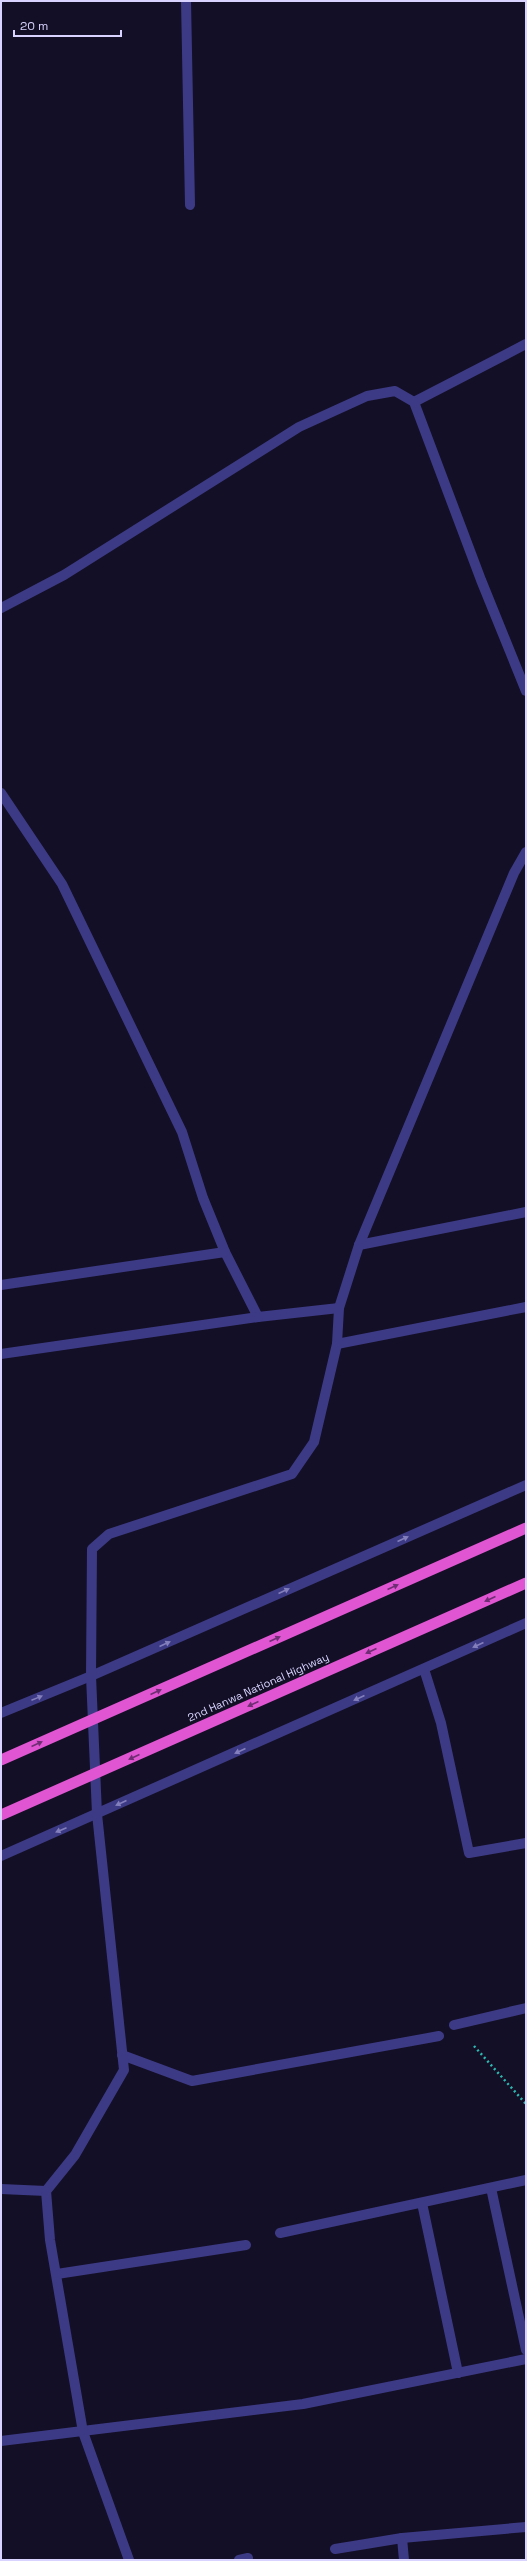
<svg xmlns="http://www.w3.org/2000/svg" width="527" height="2561" font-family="'Space Grotesk',sans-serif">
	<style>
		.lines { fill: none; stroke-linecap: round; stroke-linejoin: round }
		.path { stroke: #2fb8b0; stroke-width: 2.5; stroke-dasharray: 2 3; stroke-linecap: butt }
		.minor { stroke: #3d3a85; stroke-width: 10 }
		.trunk-bridge { stroke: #e055d1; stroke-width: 11 }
		.oneway { fill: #837fbc }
		.oneway2 { fill: #6f2e73 }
		.labels { text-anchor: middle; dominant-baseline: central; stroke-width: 3; stroke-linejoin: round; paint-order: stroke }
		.street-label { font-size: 11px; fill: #d9d4ff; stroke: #130f26 }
	</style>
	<rect width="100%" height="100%" fill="#130f26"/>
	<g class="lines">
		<polyline class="path" points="474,2046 526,2104"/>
		<g class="minor">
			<polyline points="186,1 190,205"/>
			<polyline points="414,402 526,344"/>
			<polyline points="1,608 64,575 299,427 367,396 395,391 414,402 481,580 526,691"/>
			<polyline points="1,793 62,884 182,1132 203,1198 225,1252 258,1317 339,1308"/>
			<polyline points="359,1245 526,1212"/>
			<polyline points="1,1285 225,1252"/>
			<polyline points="337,1344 526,1307"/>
			<polyline points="1,1354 258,1317"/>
			<polyline points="424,1669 441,1723 469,1853 526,1843"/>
			<polyline points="1,1713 91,1676 526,1485"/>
			<polyline points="1,1856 526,1623"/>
			<polyline points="454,2025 526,2008"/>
			<polyline points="122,2055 192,2081 439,2036"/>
			<polyline points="491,2188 526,2350"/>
			<polyline points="1,2189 46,2191"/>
			<polyline points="422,2203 458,2373"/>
			<polyline points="280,2233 526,2180"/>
			<polyline points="57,2274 246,2245"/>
			<polyline points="1,2441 303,2404 526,2359"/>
			<polyline points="402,2538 404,2560"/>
			<polyline points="335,2549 402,2538 526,2527"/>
			<polyline points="129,2560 83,2432 50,2240 46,2191 75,2155 124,2070 97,1814 91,1676 92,1549 109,1534 292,1474 314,1442 337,1344 339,1308 359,1245 514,873 526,852"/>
			<polyline points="239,2560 248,2558"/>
		</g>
		<g class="trunk-bridge">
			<polyline points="1,1760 526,1528"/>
			<polyline points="1,1815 526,1583"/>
		</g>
	</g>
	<defs><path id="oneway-solid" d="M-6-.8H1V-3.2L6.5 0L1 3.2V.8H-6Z"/></defs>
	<g class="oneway">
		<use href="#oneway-solid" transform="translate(403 1539) rotate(-24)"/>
		<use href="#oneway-solid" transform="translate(284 1591) rotate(-24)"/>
		<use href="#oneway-solid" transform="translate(165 1644) rotate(-24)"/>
		<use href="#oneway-solid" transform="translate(478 1645) rotate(156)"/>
		<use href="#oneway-solid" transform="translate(37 1698) rotate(-22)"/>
		<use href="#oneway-solid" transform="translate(359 1698) rotate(156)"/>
		<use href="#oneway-solid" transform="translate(240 1751) rotate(156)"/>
		<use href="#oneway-solid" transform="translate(121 1803) rotate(156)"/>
		<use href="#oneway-solid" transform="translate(61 1830) rotate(157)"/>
	</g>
	<g class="oneway2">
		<use href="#oneway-solid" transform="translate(393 1587) rotate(-24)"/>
		<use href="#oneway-solid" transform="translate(490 1599) rotate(156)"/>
		<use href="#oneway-solid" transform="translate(275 1639) rotate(-24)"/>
		<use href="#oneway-solid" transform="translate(371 1651) rotate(156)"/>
		<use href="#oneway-solid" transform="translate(156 1692) rotate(-24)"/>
		<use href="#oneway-solid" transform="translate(253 1704) rotate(156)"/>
		<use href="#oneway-solid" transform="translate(37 1744) rotate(-24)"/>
		<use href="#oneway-solid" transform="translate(134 1757) rotate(156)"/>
	</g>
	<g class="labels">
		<g class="street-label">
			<text transform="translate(258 1687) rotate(-24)">2nd Hanwa National Highway</text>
		</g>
	</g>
	<rect width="527" height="2561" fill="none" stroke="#d9d4ff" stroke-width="4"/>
	<path d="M14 30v6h107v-6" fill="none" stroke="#d9d4ff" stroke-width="2"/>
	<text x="20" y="30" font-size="12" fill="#d9d4ff" stroke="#130f26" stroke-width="3" paint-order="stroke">20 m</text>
</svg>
